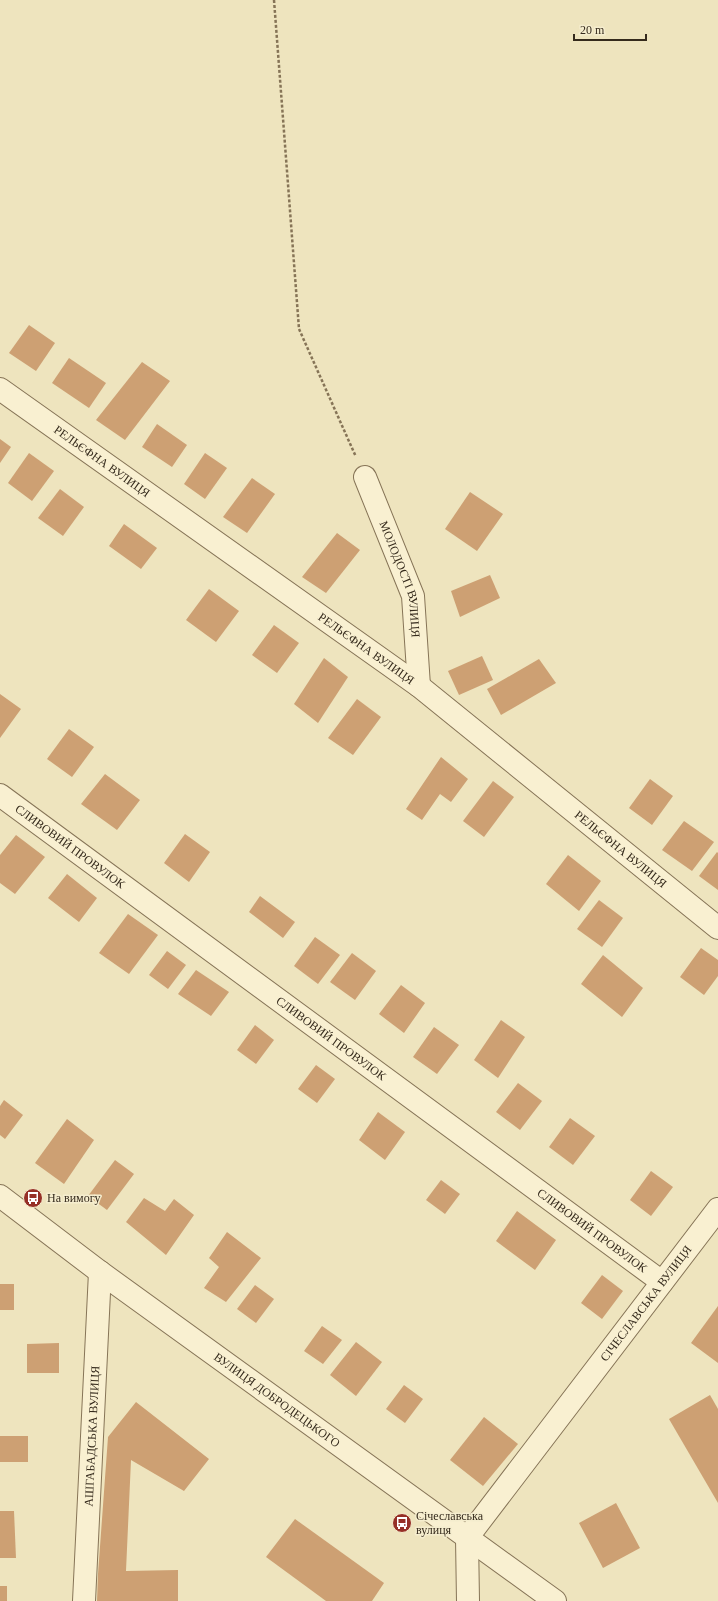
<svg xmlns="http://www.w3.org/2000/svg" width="718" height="1601" font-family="Georgia,serif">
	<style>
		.building { fill: #cda073 }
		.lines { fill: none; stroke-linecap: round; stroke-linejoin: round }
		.minor-casing { stroke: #867457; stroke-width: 24 }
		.path { stroke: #867457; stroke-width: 2.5; stroke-dasharray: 3 2; stroke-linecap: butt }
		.minor { stroke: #f9f0d1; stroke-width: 22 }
		.labels { text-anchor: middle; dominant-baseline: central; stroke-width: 3; stroke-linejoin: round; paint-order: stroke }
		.street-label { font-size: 12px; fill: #352a1c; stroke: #f5edce }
		.poi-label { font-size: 12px; fill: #352a1c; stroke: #f5edce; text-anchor: start }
	</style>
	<rect width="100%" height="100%" fill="#eee4be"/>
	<g class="building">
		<polygon points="29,325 55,343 36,371 9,353"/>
		<polygon points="69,358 106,383 89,408 52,383"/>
		<polygon points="142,362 170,381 125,440 96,420"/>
		<polygon points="157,424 187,445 172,467 142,447"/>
		<polygon points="0,439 11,447 0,463"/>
		<polygon points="29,453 54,471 32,501 8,483"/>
		<polygon points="205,453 227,468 205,499 184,484"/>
		<polygon points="252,478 275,494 247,533 223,517"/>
		<polygon points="60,489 84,507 63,536 38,518"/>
		<polygon points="470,492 503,514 477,551 445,529"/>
		<polygon points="124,524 157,548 141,569 109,546"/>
		<polygon points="337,533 360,550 326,593 302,577"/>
		<polygon points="490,575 500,598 460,617 451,591"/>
		<polygon points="209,589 239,611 216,642 186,620"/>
		<polygon points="274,625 299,643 277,673 252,655"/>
		<polygon points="482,656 493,680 459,695 448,671"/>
		<polygon points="324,658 348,677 318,723 294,704"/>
		<polygon points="539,659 556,683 501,715 487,689"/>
		<polygon points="0,694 21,709 0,738"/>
		<polygon points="357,699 381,717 353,755 328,738"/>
		<polygon points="69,729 94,747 72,777 47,759"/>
		<polygon points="441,757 468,779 451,802 440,794 422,820 406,809"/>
		<polygon points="105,774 140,800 117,830 81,804"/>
		<polygon points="650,779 673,796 652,825 629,808"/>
		<polygon points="493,781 514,797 484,837 463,821"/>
		<polygon points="684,821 714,842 692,871 662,850"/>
		<polygon points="185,834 210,852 189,882 164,863"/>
		<polygon points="16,835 45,857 15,894 0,883 0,855"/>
		<polygon points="717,852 718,853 718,890 699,876"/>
		<polygon points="568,855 601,881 579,911 546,884"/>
		<polygon points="67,874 97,898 79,922 48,898"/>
		<polygon points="260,896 295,922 283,938 249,912"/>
		<polygon points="599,900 623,918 602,947 577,929"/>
		<polygon points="128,914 158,935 129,974 99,953"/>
		<polygon points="315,937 340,955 318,984 294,966"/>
		<polygon points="701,948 718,960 718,976 704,995 680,977"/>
		<polygon points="167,951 186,965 168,989 149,975"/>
		<polygon points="352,953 376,971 355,1000 330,982"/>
		<polygon points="603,955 643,988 622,1017 581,984"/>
		<polygon points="196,970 229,992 211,1016 178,994"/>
		<polygon points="401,985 425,1003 404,1033 379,1014"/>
		<polygon points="501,1020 525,1037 498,1078 474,1060"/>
		<polygon points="255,1025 274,1040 256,1064 237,1050"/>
		<polygon points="434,1027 459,1045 437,1074 413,1057"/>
		<polygon points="316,1065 335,1079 317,1103 298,1089"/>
		<polygon points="518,1083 542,1101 520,1130 496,1112"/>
		<polygon points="4,1100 23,1115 5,1139 0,1135 0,1106"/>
		<polygon points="378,1112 405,1132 385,1160 359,1140"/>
		<polygon points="570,1118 595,1136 573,1165 549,1147"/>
		<polygon points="67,1119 94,1140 64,1184 35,1163"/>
		<polygon points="115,1160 134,1174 107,1210 88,1196"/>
		<polygon points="651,1171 673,1187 651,1216 630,1200"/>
		<polygon points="441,1180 460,1194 445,1214 426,1200"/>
		<polygon points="144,1198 165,1211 174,1199 194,1215 166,1255 126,1222"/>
		<polygon points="517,1211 556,1240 535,1270 496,1241"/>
		<polygon points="227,1232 261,1258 226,1302 204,1288 219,1267 209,1258"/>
		<polygon points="602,1275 623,1291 602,1319 581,1303"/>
		<rect x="0" y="1284" width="14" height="26"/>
		<polygon points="255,1285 274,1299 256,1323 237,1309"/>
		<polygon points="718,1306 718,1363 691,1343"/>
		<polygon points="322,1326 342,1340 323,1364 304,1351"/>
		<polygon points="356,1342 382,1362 356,1396 330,1375"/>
		<polygon points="59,1343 59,1373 27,1373 27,1344"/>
		<polygon points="404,1385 423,1399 405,1423 386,1409"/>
		<polygon points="710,1395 718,1409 718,1503 669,1419"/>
		<polygon points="136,1402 209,1459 184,1491 131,1460 126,1571 178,1570 178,1601 97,1601 98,1574 108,1437"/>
		<polygon points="484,1417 518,1444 483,1486 450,1460"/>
		<rect x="0" y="1436" width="28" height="26"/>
		<polygon points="616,1503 640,1548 603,1568 579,1523"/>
		<polygon points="0,1511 14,1511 16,1558 0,1558"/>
		<polygon points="295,1519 384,1583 372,1601 326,1601 266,1557"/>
		<rect x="0" y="1586" width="7" height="15"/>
	</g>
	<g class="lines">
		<defs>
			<g id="minor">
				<path id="s1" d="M0,389L419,686L718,928"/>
				<path id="s2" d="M365,477L413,596L419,686"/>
				<path id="s3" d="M0,795L662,1282"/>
				<path id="s4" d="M0,1196L100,1272L555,1601"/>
				<path id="s5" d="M84,1601L100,1272"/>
				<path id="s6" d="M468,1601L467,1538L718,1209"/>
			</g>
		</defs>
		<use href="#minor" class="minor-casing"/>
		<polyline class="path" points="274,0 299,329 356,457"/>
		<use href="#minor" class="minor"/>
	</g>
	<defs>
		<symbol id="bus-disc" viewBox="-11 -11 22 22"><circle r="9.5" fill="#962f26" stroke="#f5edce"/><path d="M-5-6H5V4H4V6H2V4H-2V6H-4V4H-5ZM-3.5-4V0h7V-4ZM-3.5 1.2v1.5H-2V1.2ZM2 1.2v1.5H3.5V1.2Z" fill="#fff"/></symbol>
	</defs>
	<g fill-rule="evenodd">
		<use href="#bus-disc" x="22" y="1187" width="22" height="22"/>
		<use href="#bus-disc" x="391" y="1512" width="22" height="22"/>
	</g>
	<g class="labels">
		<g class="street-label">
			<text stroke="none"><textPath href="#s1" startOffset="125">РЕЛЬЄФНА ВУЛИЦЯ</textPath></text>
			<text stroke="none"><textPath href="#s2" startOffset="109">МОЛОДОСТІ ВУЛИЦЯ</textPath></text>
			<text stroke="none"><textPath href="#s1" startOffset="449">РЕЛЬЄФНА ВУЛИЦЯ</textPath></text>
			<text stroke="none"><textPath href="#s3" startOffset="87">СЛИВОВИЙ ПРОВУЛОК</textPath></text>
			<text stroke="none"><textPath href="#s1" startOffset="773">РЕЛЬЄФНА ВУЛИЦЯ</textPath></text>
			<text stroke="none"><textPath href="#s3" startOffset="411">СЛИВОВИЙ ПРОВУЛОК</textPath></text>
			<text stroke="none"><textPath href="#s3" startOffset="735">СЛИВОВИЙ ПРОВУЛОК</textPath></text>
			<text stroke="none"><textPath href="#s6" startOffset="358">СІЧЕСЛАВСЬКА ВУЛИЦЯ</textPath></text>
			<text stroke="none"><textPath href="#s4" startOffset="344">ВУЛИЦЯ ДОБРОДЕЦЬКОГО</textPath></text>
			<text stroke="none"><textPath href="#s5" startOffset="165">АШГАБАДСЬКА ВУЛИЦЯ</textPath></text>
		</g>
		<g class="poi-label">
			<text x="47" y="1198">На вимогу</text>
			<text x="416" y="1516">Січеславська<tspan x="416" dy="14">вулиця</tspan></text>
		</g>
	</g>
	<path d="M574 34v6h72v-6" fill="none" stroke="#352a1c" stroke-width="2"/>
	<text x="580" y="34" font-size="12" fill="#352a1c" stroke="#f5edce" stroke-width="3" paint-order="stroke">20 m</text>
</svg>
